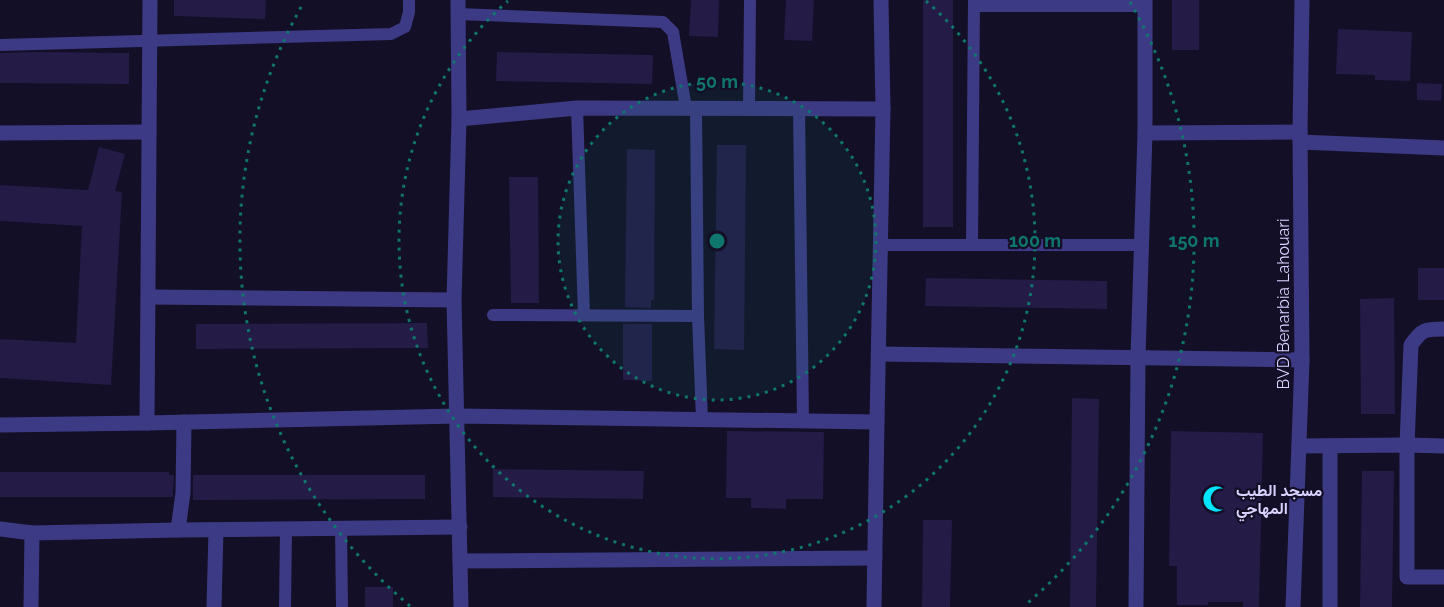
<svg xmlns="http://www.w3.org/2000/svg" width="1444" height="607" font-family="Raleway,Vazirmatn,sans-serif">
	<style>
		.building { fill: #241b47 }
		.lines { fill: none; stroke-linecap: round; stroke-linejoin: round }
		.service { stroke: #3d3a85; stroke-width: 12 }
		.minor { stroke: #3d3a85; stroke-width: 15 }
		.tertiary { stroke: #3d3a85; stroke-width: 15 }
		.ring { fill: none; stroke: #0f766e; stroke-width: 3; stroke-dasharray: 3 6 }
		.labels { text-anchor: middle; dominant-baseline: central; stroke-width: 4.5; stroke-linejoin: round; paint-order: stroke }
		.street-label { font-size: 16px; fill: #d9d4ff; stroke: #130f26 }
		.poi-label { font-size: 16px; font-weight: bold; fill: #d9d4ff; stroke: #130f26; text-anchor: start }
		.centre { fill: #0f766e; stroke: #130f26; stroke-width: 3 }
		.ring-label { font-size: 18px; text-anchor: middle; font-weight: bold; fill: #0f766e; stroke: #130f26; stroke-width: 4.5; stroke-linejoin: round; paint-order: stroke }
	</style>
	<rect width="100%" height="100%" fill="#130f26"/>
	<g class="building">
		<polygon points="174,0 266,0 265,19 174,16"/>
		<polygon points="691,0 719,0 718,37 689,36"/>
		<polygon points="786,0 814,0 812,41 784,40"/>
		<rect x="923" y="0" width="30" height="227"/>
		<rect x="1172" y="0" width="27" height="50"/>
		<polygon points="1338,29 1412,32 1410,81 1375,80 1375,75 1336,74"/>
		<polygon points="35,52 129,53 129,84 0,83 0,53"/>
		<polygon points="497,52 653,55 652,84 496,81"/>
		<polygon points="1417,83 1442,84 1441,101 1417,100"/>
		<polygon points="717,145 746,145 744,350 714,349"/>
		<polygon points="99,147 125,154 115,191 122,192 111,385 0,378 0,339 76,343 82,226 0,221 0,185 88,190"/>
		<polygon points="627,149 655,150 654,300 651,300 651,308 625,307"/>
		<polygon points="509,177 538,177 539,303 511,303"/>
		<rect x="1418" y="268" width="26" height="32"/>
		<polygon points="926,278 1107,281 1107,309 925,306"/>
		<polygon points="1394,298 1395,414 1361,414 1360,299"/>
		<polygon points="427,323 428,348 196,349 196,324"/>
		<polygon points="623,324 652,324 652,381 623,380"/>
		<polygon points="1072,398 1099,399 1096,607 1070,607"/>
		<polygon points="727,431 824,432 823,499 786,499 786,509 751,508 751,498 726,498"/>
		<polygon points="1171,431 1263,433 1259,607 1243,607 1243,602 1208,602 1208,605 1177,605 1177,566 1169,566"/>
		<polygon points="493,469 644,471 643,499 493,497"/>
		<polygon points="1362,471 1394,471 1392,607 1360,607"/>
		<polygon points="0,472 169,472 169,475 174,475 173,492 173,497 0,497"/>
		<polygon points="193,475 425,475 425,499 193,500"/>
		<polygon points="923,520 952,520 950,607 922,607"/>
		<rect x="365" y="587" width="28" height="20"/>
	</g>
	<g class="lines">
		<g class="service">
			<polyline points="974,6 1145,6"/>
			<polyline points="458,14 663,22 673,32 686,108"/>
			<polyline points="0,45 391,34 405,27 409,12 409,0"/>
			<polyline points="577,108 584,315"/>
			<polyline points="749,108 750,0"/>
			<polyline points="799,108 803,421"/>
			<polyline points="880,245 1141,245"/>
			<polyline points="972,245 974,0"/>
			<polyline points="493,315 698,316 696,108"/>
			<polyline points="698,316 702,420"/>
			<polyline points="341,528 342,607"/>
			<polyline points="285,607 286,529"/>
		</g>
		<g class="minor">
			<polyline points="459,119 577,108 883,109"/>
			<polyline points="0,133 149,132"/>
			<polyline points="1145,133 1300,132"/>
			<polyline points="1300,142 1444,148"/>
			<polyline points="149,297 454,300"/>
			<path d="M1444,329C1425,329 1422,329 1411,345L1407,445L1444,446"/>
			<polyline points="879,354 1302,360"/>
			<polyline points="184,422 183,493 178,530 460,527"/>
			<polyline points="0,425 147,423"/>
			<polyline points="1299,446 1407,445 1407,577 1444,577"/>
			<polyline points="1330,446 1330,607"/>
			<polyline points="0,529 32,533 178,530"/>
			<polyline points="460,561 875,558"/>
			<polyline points="31,607 32,533"/>
			<polyline points="214,607 216,530"/>
			<polyline points="874,607 877,422"/>
			<polyline points="1136,607 1138,357 1145,133 1145,0"/>
			<polyline points="1293,607 1302,360 1300,132 1302,0"/>
		</g>
		<g class="tertiary">
			<polyline points="150,0 147,423 457,416 877,422 883,109 881,0"/>
			<polyline points="458,0 459,119 454,300 461,607"/>
		</g>
	</g>
	<circle cx="717" cy="241" r="159" fill="#0f766e" fill-opacity=".12"/>
	<g class="ring">
		<circle cx="717" cy="241" r="159"/>
		<path d="M926 1A318 318 0 1 1 508 1"/>
		<path d="M410 606A477 477 0 0 1 304 2M1130 2A477 477 0 0 1 1024 606"/>
	</g>
	<defs>
		<symbol id="mosque-bare" viewBox="-9 -9 18 18"><path d="M3.5-4.9A6 6 0 1 0 3.5 4.9A5 5 0 1 1 3.5-4.9Z" fill="#00e5ff" stroke="#130f26" stroke-width="2.5" paint-order="stroke"/></symbol>
	</defs>
	<g fill-rule="evenodd">
		<use href="#mosque-bare" x="1197" y="480" width="38" height="38"/>
	</g>
	<g class="labels">
		<g class="street-label">
			<text transform="translate(1283 304) rotate(-90)">BVD Benarbia Lahouari</text>
		</g>
		<g class="poi-label">
			<text x="1236" y="490">مسجد الطيب<tspan x="1236" dy="18">المهاجي</tspan></text>
		</g>
	</g>
	<circle cx="717" cy="241" r="9" class="centre"/>
	<g class="ring-label">
		<text x="717" y="88">50 m</text>
		<text x="1035" y="247">100 m</text>
		<text x="1194" y="247">150 m</text>
	</g>
</svg>
